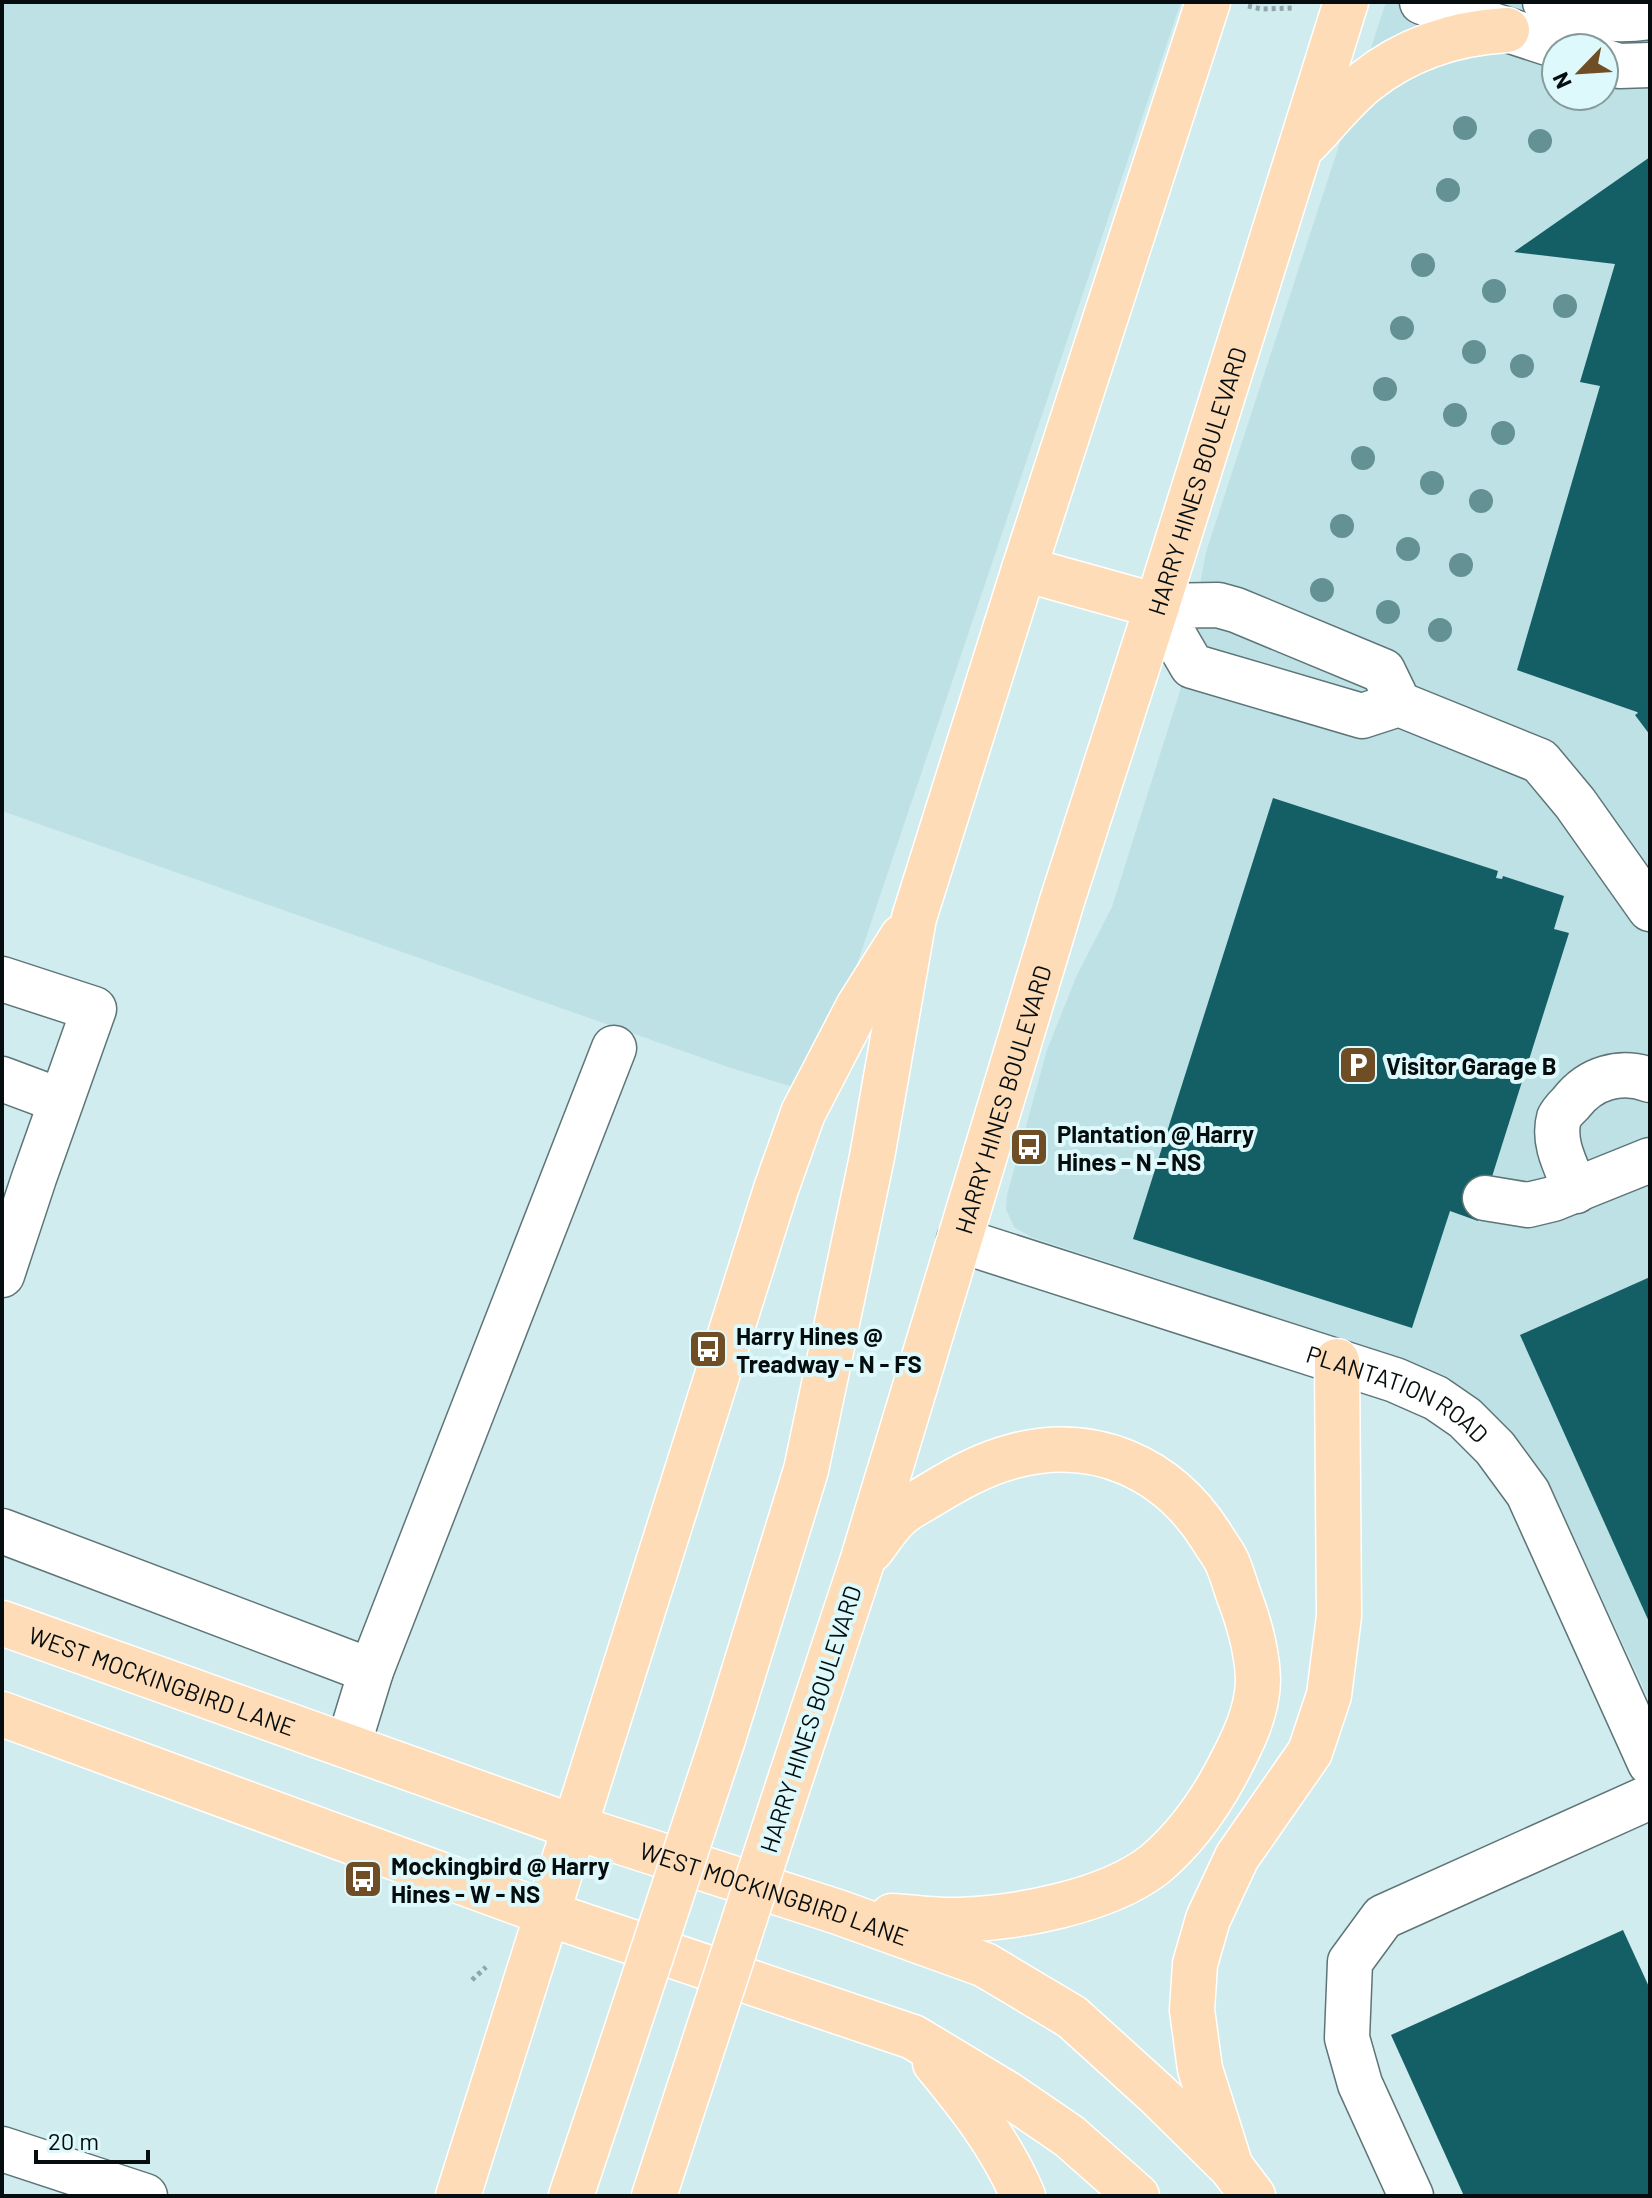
<svg xmlns="http://www.w3.org/2000/svg" width="1652" height="2198" font-family="Barlow,sans-serif">
	<style>
		.built { fill: #bde1e5; fill-rule: evenodd }
		.building { fill: #145f65 }
		.lines { fill: none; stroke-linecap: round; stroke-linejoin: round }
		.minor-casing { stroke: #5e7578; stroke-width: 47 }
		.major-casing { stroke: #fff; stroke-width: 47 }
		.path { stroke: #91a6a8; stroke-width: 5; stroke-dasharray: 4 4; stroke-linecap: butt }
		.minor { stroke: #fff; stroke-width: 44 }
		.major { stroke: #fddcb7; stroke-width: 44 }
		.major-bridge-casing { stroke: #fff; stroke-width: 47; stroke-linecap: butt }
		.major-bridge { stroke: #fddcb7; stroke-width: 44 }
		.tree { fill: #639194 }
		.labels { text-anchor: middle; dominant-baseline: central; stroke-width: 8; stroke-linejoin: round; paint-order: stroke }
		.street-label { font-size: 24px; fill: #050d0e; stroke: #def9fb }
		.poi-label { font-size: 24px; font-weight: bold; fill: #050d0e; stroke: #def9fb; text-anchor: start }
	</style>
	<rect width="100%" height="100%" fill="#d1ecee"/>
	<g class="built">
		<polygon points="2,2 1181,2 852,979 797,1088 731,1068 2,811"/>
		<path d="M1386,2H1650V1702L1553,1493L1450,1378L1318,1331L1031,1237L1014,1227L1006,1209L1007,1195L1047,1050L1077,975L1112,907L1180,691L1206,552ZM1556,48H1604V96H1556Z"/>
	</g>
	<g class="building">
		<polygon points="1650,157 1650,735 1635,715 1638,713 1637,712 1517,670 1600,386 1580,382 1615,264 1514,252"/>
		<polygon points="1273,798 1498,871 1496,878 1502,879 1503,876 1564,896 1554,929 1569,933 1478,1221 1450,1211 1412,1328 1133,1239"/>
		<polygon points="1650,1277 1650,1624 1520,1335"/>
		<polygon points="1623,1930 1650,1989 1650,2196 1464,2196 1391,2035"/>
	</g>
	<g class="lines">
		<defs>
			<g id="minor">
				<polyline points="1422,2 1563,48"/>
				<path d="M1545,2C1583,17 1609,23 1650,17"/>
				<polyline points="1604,61 1619,66 1650,65"/>
				<polyline points="1399,704 1383,671 1236,610 1218,605 1157,606 1192,666 1362,716 1399,704 1540,761 1575,803 1650,909"/>
				<polyline points="2,979 94,1009 34,1178 2,1275"/>
				<polyline points="2,1079 61,1101"/>
				<path d="M1576,1191C1567,1168 1552,1143 1559,1118C1561,1113 1567,1107 1571,1103C1590,1078 1620,1069 1650,1080"/>
				<polyline points="1485,1198 1528,1205 1553,1199 1650,1160"/>
				<path id="s1" d="M959,1240L1395,1380L1436,1398L1465,1418L1495,1448L1528,1493L1650,1763"/>
				<polyline points="2,1531 371,1671 614,1048"/>
				<polyline points="348,1746 371,1671"/>
				<polyline points="2,2149 145,2196"/>
				<polyline points="1411,2196 1360,2084 1347,2038 1350,1962 1383,1917 1650,1797"/>
			</g>
			<g id="major">
				<path d="M1305,144C1325,124 1343,100 1365,82C1406,49 1455,33 1507,30"/>
				<polyline points="1024,569 1157,606"/>
				<path d="M871,1550C879,1540 887,1527 897,1517C905,1509 917,1503 927,1497C955,1480 982,1464 1014,1456C1094,1435 1167,1467 1211,1536C1216,1545 1223,1553 1227,1562C1232,1573 1235,1585 1239,1596C1249,1622 1257,1651 1258,1679C1258,1713 1241,1745 1225,1775C1207,1808 1183,1841 1154,1865C1106,1902 1017,1918 958,1920C936,1921 913,1917 892,1916"/>
				<path id="s2" d="M2,1623L574,1827L838,1912L985,1965L1072,2017L1158,2095L1231,2167L1253,2196"/>
				<polyline points="2,1714 546,1913 913,2037 1006,2093 1069,2136 1137,2196"/>
				<polyline points="723,1739 806,1470 872,1157 914,918 1024,569 1208,2"/>
				<path id="s3" d="M791,1777L862,1562L1062,901L1157,606L1346,2"/>
				<path d="M935,2063C969,2104 1002,2146 1023,2196"/>
				<polyline points="1229,2161 1200,2069 1192,2010 1195,1964 1208,1919 1237,1857 1310,1752 1329,1695 1339,1616 1337,1361"/>
				<polyline points="458,2196 776,1189 803,1113 858,1007 902,937"/>
				<polyline points="571,2196 618,2056"/>
				<polyline points="654,2196 689,2089"/>
			</g>
		</defs>
		<use href="#minor" class="minor-casing"/>
		<use href="#major" class="major-casing"/>
		<g class="path">
			<polyline points="1248,6 1261,9 1294,8"/>
			<polyline points="472,1980 486,1967"/>
		</g>
		<use href="#minor" class="minor"/>
		<use href="#major" class="major"/>
		<defs>
			<g id="major-bridge">
				<polyline points="618,2056 723,1739"/>
				<polyline points="689,2089 791,1777"/>
			</g>
		</defs>
		<use href="#major-bridge" class="major-bridge-casing"/>
		<use href="#major-bridge" class="major-bridge"/>
	</g>
	<g class="tree">
		<circle cx="1465" cy="128" r="12"/>
		<circle cx="1540" cy="141" r="12"/>
		<circle cx="1448" cy="190" r="12"/>
		<circle cx="1423" cy="265" r="12"/>
		<circle cx="1494" cy="291" r="12"/>
		<circle cx="1565" cy="306" r="12"/>
		<circle cx="1402" cy="328" r="12"/>
		<circle cx="1474" cy="352" r="12"/>
		<circle cx="1522" cy="366" r="12"/>
		<circle cx="1385" cy="389" r="12"/>
		<circle cx="1455" cy="415" r="12"/>
		<circle cx="1503" cy="433" r="12"/>
		<circle cx="1363" cy="458" r="12"/>
		<circle cx="1432" cy="483" r="12"/>
		<circle cx="1481" cy="501" r="12"/>
		<circle cx="1342" cy="526" r="12"/>
		<circle cx="1408" cy="549" r="12"/>
		<circle cx="1461" cy="565" r="12"/>
		<circle cx="1322" cy="590" r="12"/>
		<circle cx="1388" cy="612" r="12"/>
		<circle cx="1440" cy="630" r="12"/>
	</g>
	<defs>
		<symbol id="parking-square" viewBox="-11 -11 22 22"><rect x="-9" y="-9" width="18" height="18" rx="4" fill="#6f4e25" stroke="#def9fb"/><path d="M-3.5-5.5H1a3.5 3.5 0 0 1 0 7H-1V5.5H-3.5ZM-1-3.4V-.6H.8a1.4 1.4 0 0 0 0-2.8Z" fill="#fff"/></symbol>
		<symbol id="bus-square" viewBox="-11 -11 22 22"><rect x="-9" y="-9" width="18" height="18" rx="4" fill="#6f4e25" stroke="#def9fb"/><path d="M-5-6H5V4H4V6H2V4H-2V6H-4V4H-5ZM-3.5-4V0h7V-4ZM-3.5 1.2v1.5H-2V1.2ZM2 1.2v1.5H3.5V1.2Z" fill="#fff"/></symbol>
	</defs>
	<g fill-rule="evenodd">
		<use href="#parking-square" x="1336" y="1043" width="44" height="44"/>
		<use href="#bus-square" x="1007" y="1125" width="44" height="44"/>
		<use href="#bus-square" x="686" y="1327" width="44" height="44"/>
		<use href="#bus-square" x="341" y="1857" width="44" height="44"/>
	</g>
	<g class="labels">
		<g class="street-label">
			<text stroke="none"><textPath href="#s3" startOffset="1358">HARRY HINES BOULEVARD</textPath></text>
			<text stroke="none"><textPath href="#s3" startOffset="710">HARRY HINES BOULEVARD</textPath></text>
			<text stroke="none"><textPath href="#s1" startOffset="466">PLANTATION ROAD</textPath></text>
			<text stroke="none"><textPath href="#s2" startOffset="170">WEST MOCKINGBIRD LANE</textPath></text>
			<text transform="translate(810 1719) rotate(-72)">HARRY HINES BOULEVARD</text>
			<text stroke="none"><textPath href="#s2" startOffset="818">WEST MOCKINGBIRD LANE</textPath></text>
		</g>
		<g class="poi-label">
			<text x="1386" y="1065">Visitor Garage B</text>
			<text x="1057" y="1133">Plantation @ Harry<tspan x="1057" dy="28">Hines - N - NS</tspan></text>
			<text x="736" y="1335">Harry Hines @<tspan x="736" dy="28">Treadway - N - FS</tspan></text>
			<text x="391" y="1865">Mockingbird @ Harry<tspan x="391" dy="28">Hines - W - NS</tspan></text>
		</g>
	</g>
	<rect width="1652" height="2198" fill="none" stroke="#050d0e" stroke-width="8"/>
	<g transform="translate(1580 72) rotate(245)"><circle r="38" fill="#def9fb" stroke="#879b9c" stroke-width="2"/>
	<path d="M0-6L14 30L0 20L-14 30Z" fill="#6f4e25"/>
	<text y="-12" font-size="22" font-weight="bold" text-anchor="middle" fill="#050d0e">N</text>
	</g>
	<path d="M36 2150v12h112v-12" fill="none" stroke="#050d0e" stroke-width="4"/>
	<text x="48" y="2150" font-size="24" fill="#050d0e" stroke="#def9fb" stroke-width="6" paint-order="stroke">20 m</text>
</svg>
